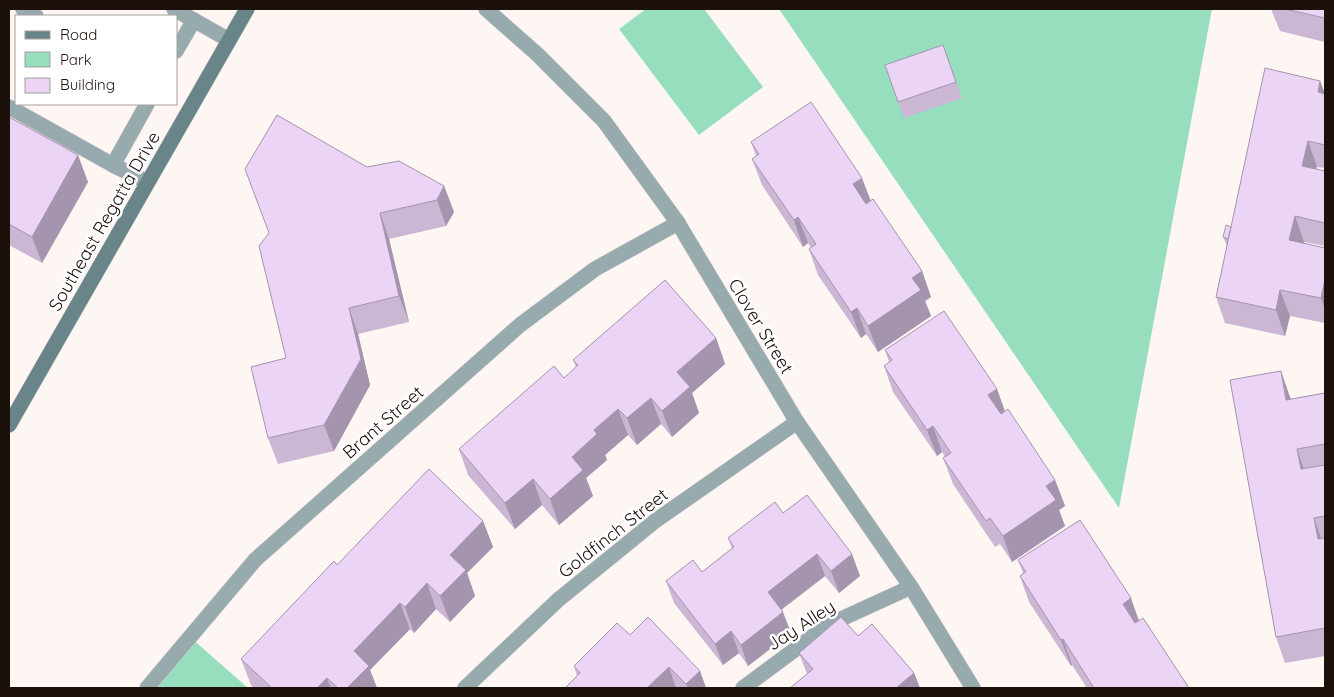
<svg xmlns="http://www.w3.org/2000/svg" width="1334" height="697" font-family="Quicksand,sans-serif">
	<style>
		.green { fill: #96debe }
		.lines { fill: none; stroke-linecap: round; stroke-linejoin: round }
		.lane-casing { stroke: #dad1ce; stroke-width: 16 }
		.street-casing { stroke: #dad1ce; stroke-width: 16 }
		.secondary-casing { stroke: #dad1ce; stroke-width: 16 }
		.lane { stroke: #97aaae; stroke-width: 15 }
		.street { stroke: #97aaae; stroke-width: 15 }
		.secondary { stroke: #69858a; stroke-width: 15 }
		.wall { fill: #cbb6d4 }
		.shaded-wall { fill: #a594ad }
		.building { fill: #ecd4f7; stroke: #a594ad }
		.labels { text-anchor: middle; dominant-baseline: central; stroke-width: 5; stroke-linejoin: round; paint-order: stroke }
		.street-label { font-size: 18px; fill: #1c100a; stroke: #fff }
	</style>
	<rect width="100%" height="100%" fill="#fef6f3"/>
	<g class="green">
		<polygon points="646,9 704,9 763,87 699,135 619,29"/>
		<polygon points="779,9 1212,9 1119,508"/>
		<polygon points="190,637 248,688 147,688"/>
	</g>
	<g class="lines">
		<defs>
			<g id="lane">
				<polyline points="23,9 36,16"/>
				<polyline points="174,9 229,40"/>
				<polyline points="176,51 194,20"/>
				<polyline points="9,107 113,165 147,182"/>
				<polyline points="113,165 147,104"/>
				<polyline points="743,688 828,625 911,587"/>
			</g>
			<g id="street">
				<polyline points="486,9 537,54 604,121 678,223 797,422 911,587 973,688"/>
				<polyline points="147,688 255,560 520,325 595,269 678,223"/>
				<polyline points="465,688 558,600 655,521 797,422"/>
			</g>
			<polyline id="secondary" points="9,425 247,9"/>
		</defs>
		<use href="#lane" class="lane-casing"/>
		<use href="#street" class="street-casing"/>
		<use href="#secondary" class="secondary-casing"/>
		<use href="#lane" class="lane"/>
		<use href="#street" class="street"/>
		<use href="#secondary" class="secondary"/>
	</g>
	<g class="wall">
		<polygon points="1271,9 1325,9 1325,42 1280,31"/>
		<polygon points="943,45 962,98 904,118 885,65"/>
		<polygon points="1320,81 1325,94 1325,168 1317,167 1317,169 1325,171 1325,246 1304,242 1304,243 1325,248 1325,323 1290,316 1285,336 1225,323 1216,297 1227,246 1223,237 1231,227"/>
		<polygon points="9,117 88,182 42,263 9,245"/>
		<polygon points="751,142 871,201 922,271 931,297 925,301 931,316 878,352 866,334 861,338 818,275 809,249 811,248 808,243 803,247 762,185 752,159 756,156"/>
		<polygon points="367,167 444,186 454,212 446,226 389,239 409,322 358,334 370,385 334,451 278,464 268,438 286,358 269,233"/>
		<polygon points="716,338 725,364 692,393 699,413 672,437 661,424 637,445 628,435 605,455 607,460 586,478 593,496 559,525 542,505 515,529 468,475 459,449 564,378 576,367 573,360"/>
		<polygon points="885,350 997,389 1005,411 1055,480 1065,506 1059,510 1065,526 1012,562 1000,544 995,547 953,484 943,458 945,457 942,452 937,456 893,392 884,366 889,362"/>
		<polygon points="1325,393 1325,656 1285,663 1276,637 1290,397 1291,399"/>
		<polygon points="783,513 860,576 839,593 825,576 781,609 791,633 748,666 739,653 723,665 674,603 666,581 702,572 732,548 728,538"/>
		<polygon points="483,521 493,547 467,573 475,596 450,622 436,609 414,633 410,629 370,670 377,688 254,688 251,685 241,659 337,565"/>
		<polygon points="1018,560 1139,620 1189,688 1087,688 1072,665 1071,666 1029,602 1020,576 1023,573"/>
		<polygon points="630,635 700,671 706,688 565,688 577,676 574,666"/>
		<polygon points="858,636 914,673 920,688 790,688 807,674 799,653"/>
	</g>
	<g class="shaded-wall">
		<polygon points="1320,81 1325,94 1318,92"/>
		<polygon points="1308,141 1317,167 1312,192 1302,166"/>
		<polygon points="78,155 88,182 42,263 32,237"/>
		<polygon points="862,178 872,204 862,210 853,184"/>
		<polygon points="444,186 454,212 446,226 437,200"/>
		<polygon points="380,213 389,239 409,322 399,296"/>
		<polygon points="1295,216 1304,242 1299,266 1289,240"/>
		<polygon points="798,217 808,243 803,247 794,220"/>
		<polygon points="922,271 931,297 925,301 931,316 878,352 868,326 912,278"/>
		<polygon points="1325,279 1325,310 1321,298"/>
		<polygon points="1280,290 1290,316 1285,336 1276,310"/>
		<polygon points="349,308 358,334 370,385 334,451 324,425"/>
		<polygon points="857,308 866,334 861,338 851,312"/>
		<polygon points="716,338 725,364 692,393 699,413 672,437 662,411 677,372"/>
		<polygon points="1281,371 1290,397 1296,426 1286,400"/>
		<polygon points="997,389 1006,415 997,421 988,395"/>
		<polygon points="651,398 661,424 637,445 627,418"/>
		<polygon points="618,409 628,435 605,455 607,460 586,478 593,496 559,525 550,499 572,457 594,430"/>
		<polygon points="933,426 942,452 937,456 927,430"/>
		<polygon points="1297,449 1306,475 1301,469"/>
		<polygon points="533,479 542,505 515,529 505,503"/>
		<polygon points="1055,480 1065,506 1059,510 1065,526 1012,562 1003,536 1046,486"/>
		<polygon points="1314,518 1323,544 1318,539"/>
		<polygon points="483,521 493,547 467,573 475,596 450,622 440,596 450,555"/>
		<polygon points="817,554 825,576 776,614 768,592"/>
		<polygon points="852,554 860,576 839,593 831,571"/>
		<polygon points="427,583 436,609 414,633 405,607"/>
		<polygon points="1131,598 1140,624 1132,630 1123,604"/>
		<polygon points="400,603 410,629 370,670 377,688 347,688 354,651"/>
		<polygon points="783,612 791,633 748,666 741,645"/>
		<polygon points="731,631 739,653 723,665 715,644"/>
		<polygon points="1063,639 1072,665 1071,666 1061,640"/>
		<polygon points="669,667 676,688 647,688"/>
		<polygon points="700,671 706,688 688,688 686,684"/>
		<polygon points="914,673 920,688 896,688"/>
		<polygon points="327,678 331,688 317,688"/>
	</g>
	<g class="building">
		<polygon points="1285,9 1325,9 1325,18"/>
		<polygon points="943,45 956,82 898,102 885,65"/>
		<polygon points="1265,68 1320,81 1318,92 1325,94 1325,145 1308,141 1302,166 1325,171 1325,223 1295,216 1289,240 1325,248 1325,279 1321,298 1280,290 1276,310 1216,297"/>
		<polygon points="811,102 862,178 853,184 866,204 873,199 922,271 912,278 921,290 868,326 857,308 851,312 809,249 816,244 798,217 794,220 752,159 759,154 751,142"/>
		<polygon points="277,115 367,167 399,161 444,186 437,200 380,213 399,296 349,308 361,359 324,425 268,438 251,367 286,358 259,246 269,233 245,169"/>
		<polygon points="9,117 78,155 32,237 9,224"/>
		<polygon points="1226,225 1231,227 1228,239 1223,237"/>
		<polygon points="665,280 716,338 677,372 690,387 662,411 651,398 627,418 618,409 594,430 597,434 572,457 583,470 550,499 533,479 505,503 459,449 554,366 564,378 578,365 573,360"/>
		<polygon points="944,311 997,389 988,395 1001,414 1008,409 1055,480 1046,486 1056,500 1003,536 990,518 986,521 943,458 951,453 933,426 927,430 884,366 892,360 885,350"/>
		<polygon points="1281,371 1286,400 1325,393 1325,444 1297,449 1301,469 1325,465 1325,516 1314,518 1318,539 1325,538 1325,628 1276,637 1230,380"/>
		<polygon points="429,469 483,521 450,555 466,570 440,596 427,583 405,607 400,603 354,651 369,666 347,688 338,688 327,678 317,688 272,688 241,659 334,561 337,565"/>
		<polygon points="807,495 852,554 831,571 817,554 768,592 783,612 741,645 731,631 715,644 666,581 693,560 702,572 734,547 728,538 775,502 783,513"/>
		<polygon points="1080,520 1131,598 1123,604 1135,623 1143,618 1189,688 1094,688 1063,639 1061,640 1020,576 1026,572 1018,560"/>
		<polygon points="648,617 700,671 686,684 669,667 647,688 565,688 580,673 574,666 617,623 630,635"/>
		<polygon points="841,617 858,636 872,624 914,673 896,688 790,688 813,669 799,653"/>
	</g>
	<g class="labels">
		<g class="street-label">
			<text transform="translate(104 221) rotate(-60)">Southeast Regatta Drive</text>
			<text transform="translate(761 326) rotate(59)">Clover Street</text>
			<text transform="translate(383 422) rotate(-41)">Brant Street</text>
			<text transform="translate(613 533) rotate(-38)">Goldfinch Street</text>
			<text transform="translate(801 625) rotate(-33)">Jay Alley</text>
		</g>
	</g>
	<rect width="1334" height="697" fill="none" stroke="#1c100a" stroke-width="20"/>
	<rect x="15" y="15" width="162" height="90" fill="#ffffff" stroke="#a49f9d"/>
	<rect x="25" y="31" width="25" height="8" fill="#69858a" stroke="#a49f9d"/>
	<text x="60" y="40" font-size="15" fill="#1c100a">Road</text>
	<rect x="25" y="52" width="25" height="15" fill="#96debe" stroke="#a49f9d"/>
	<text x="60" y="65" font-size="15" fill="#1c100a">Park</text>
	<rect x="25" y="78" width="25" height="15" fill="#ecd4f7" stroke="#a49f9d"/>
	<text x="60" y="90" font-size="15" fill="#1c100a">Building</text>
</svg>
